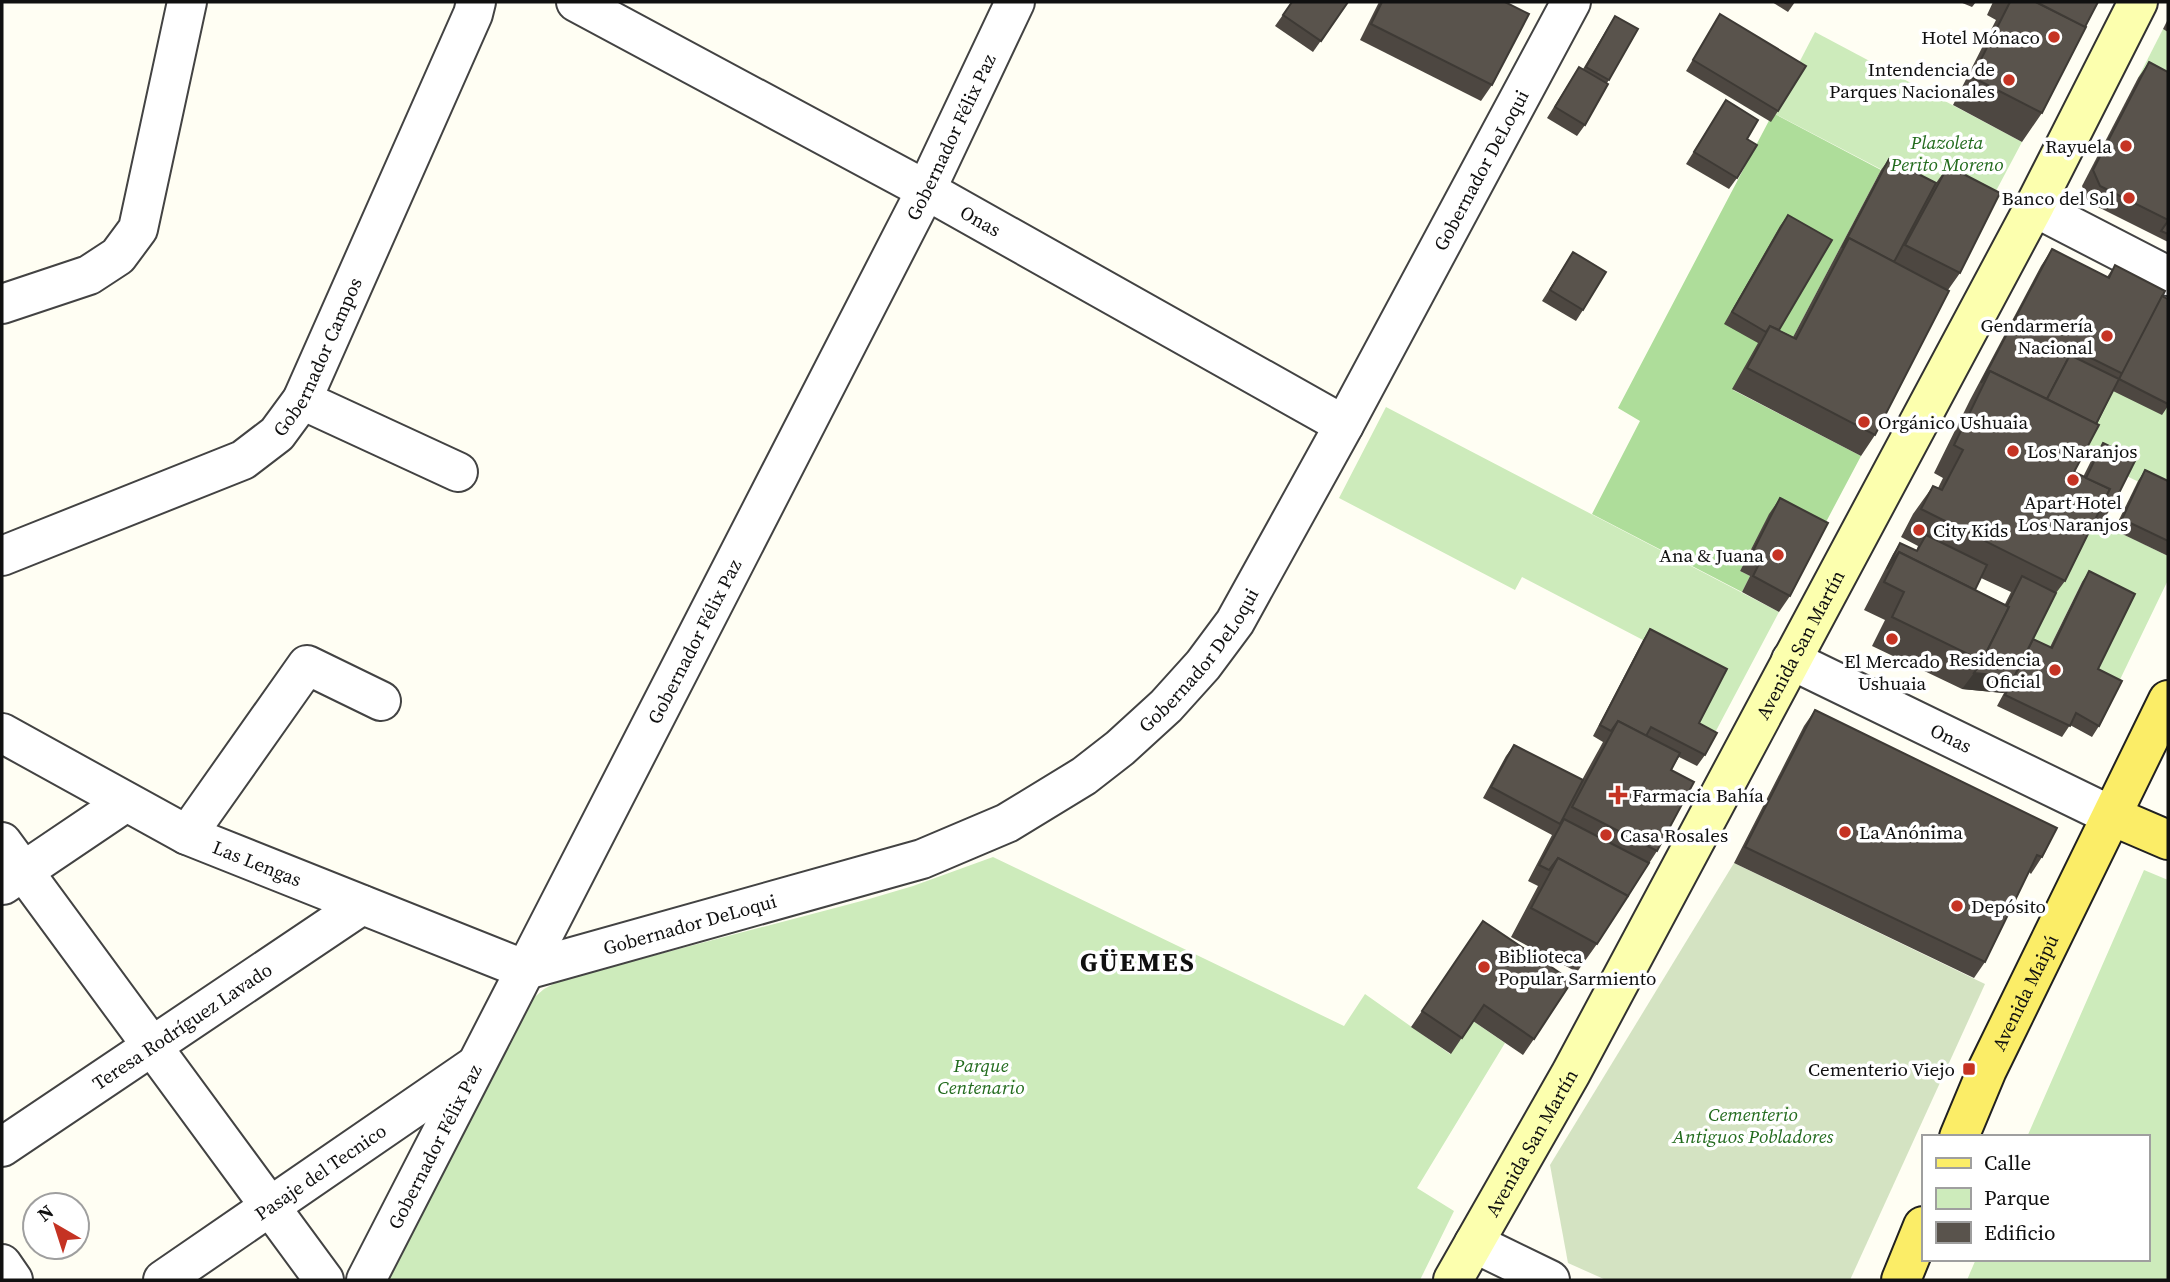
<svg xmlns="http://www.w3.org/2000/svg" width="2170" height="1282" font-family="'Source Serif 4',serif">
	<style>
		.green { fill: #cdebbb }
		.forest { fill: #aedd9a }
		.cemetery { fill: #d4e3c2 }
		.lines { fill: none; stroke-linecap: round; stroke-linejoin: round }
		.street-casing { stroke: #434343; stroke-width: 42 }
		.secondary-casing { stroke: #323232; stroke-width: 42 }
		.primary-casing { stroke: #212121; stroke-width: 42 }
		.street { stroke: #fff; stroke-width: 38 }
		.secondary { stroke: #fcffae; stroke-width: 38 }
		.primary { stroke: #fbed67; stroke-width: 38 }
		.wall { fill: #4d4741; fill-rule: evenodd }
		.shaded-wall { fill: #3e3a35 }
		.building { fill: #59534c; stroke: #3e3a35; stroke-width: 2 }
		.poi-dot { fill: #c53323; stroke: #fff; stroke-width: 2.5 }
		.labels { text-anchor: middle; dominant-baseline: central; stroke-width: 7; stroke-linejoin: round; paint-order: stroke }
		.poi-label { font-size: 19px; fill: #101010; stroke: #fff; text-anchor: end }
		.street-label { font-size: 19px; fill: #101010; stroke: #fff }
		.park-label { font-size: 19px; font-style: italic; fill: #226b1d; stroke: #fff }
		.district-label { font-size: 26px; font-weight: bold; letter-spacing: 2px; fill: #101010; stroke: #fff }
	</style>
	<rect width="100%" height="100%" fill="#fffef3"/>
	<g class="green">
		<polygon points="2163,29 2168,31 2168,94 2138,78"/>
		<polygon points="1815,32 2022,142 1980,221 1773,113"/>
		<polygon points="2111,390 2168,403 2168,496 2079,453"/>
		<polygon points="1386,407 1779,612 1709,744 1643,640 1522,577 1515,590 1339,498"/>
		<polygon points="2090,518 2168,556 2168,580 2114,692 2091,680 2082,582 2044,659 2025,650"/>
		<polygon points="993,857 1344,1026 1365,994 1450,1054 1473,1021 1505,1043 1417,1188 1454,1211 1420,1280 386,1280 530,1001 544,989 561,980 869,899 913,886"/>
		<polygon points="2144,870 2168,880 2168,1280 1967,1280 1976,1259 2147,1259 2147,1137 2027,1137"/>
	</g>
	<polygon class="forest" points="1773,113 1881,170 1781,360 1733,390 1861,456 1817,539 1769,515 1740,571 1750,576 1742,592 1592,514 1640,421 1618,408"/>
	<polygon class="cemetery" points="1734,863 1985,984 1850,1280 1606,1280 1568,1263 1550,1165"/>
	<g class="lines">
		<defs>
			<g id="street">
				<path id="s1" d="M576,2L926,190L1344,425"/>
				<polyline points="2034,207 2168,276"/>
				<polyline points="2,304 89,275 118,256 138,229 187,2"/>
				<polyline points="302,400 458,472"/>
				<path id="s2" d="M2,556L243,460L277,434L302,400L473,14L476,2"/>
				<path id="s3" d="M1791,660L2112,816"/>
				<path id="s4" d="M2,733L187,835L526,970"/>
				<polyline points="187,835 307,665 381,701"/>
				<polyline points="2,842 324,1280"/>
				<polyline points="3,885 126,802"/>
				<path id="s5" d="M526,970L922,859L1007,823L1084,776L1120,748L1166,706L1203,665L1235,622L1344,425L1571,2"/>
				<path id="s6" d="M2,1147L362,905"/>
				<polyline points="1474,1243 1550,1280"/>
				<polyline points="2,1264 13,1280"/>
				<path id="s7" d="M163,1280L473,1067"/>
				<path id="s8" d="M366,1280L926,190L1015,2"/>
			</g>
			<g id="secondary">
				<path id="s9" d="M1453,1280L1571,1073L2034,207L2138,2"/>
			</g>
			<g id="primary">
				<polyline points="2112,816 2168,840"/>
				<path id="s10" d="M1959,1137L1987,1070L2168,700"/>
				<polyline points="1901,1280 1923,1226"/>
			</g>
		</defs>
		<use href="#street" class="street-casing"/>
		<use href="#secondary" class="secondary-casing"/>
		<use href="#primary" class="primary-casing"/>
		<use href="#street" class="street"/>
		<use href="#secondary" class="secondary"/>
		<use href="#primary" class="primary"/>
	</g>
	<g class="wall">
		<polygon points="1292,2 1348,2 1313,52 1275,26"/>
		<polygon points="1379,2 1505,2 1492,85 1481,101 1360,40"/>
		<polygon points="1772,2 1795,2 1788,12"/>
		<polygon points="1960,2 1976,2 1972,7"/>
		<polygon points="1993,2 2098,2 2042,113 2022,142 1953,105 1996,20 1987,15"/>
		<polygon points="1720,14 1778,111 1771,122 1686,71"/>
		<polygon points="1615,16 1638,29 1607,83 1585,125 1577,136 1547,118 1579,67 1583,69 1608,27"/>
		<polygon points="2168,19 2168,32 2163,29"/>
		<polygon points="2149,62 2168,72 2168,242 2088,202 2082,186 2138,78"/>
		<polygon points="1726,100 1747,139 1737,178 1729,189 1686,164"/>
		<polygon points="1889,159 1936,183 1948,166 1960,273 1948,290 1875,435 1861,456 1732,389 1758,343 1724,324 1780,226 1788,215 1779,330 1793,337 1881,170"/>
		<path d="M2052,249L2107,277L2115,265L2168,299V406L2162,415L2113,391L2074,472L2083,477L2092,459L2103,443L2112,507L2101,523L2095,520L2065,581L2056,593L2033,639L2050,647L2082,582L2089,571L2098,669L2099,726L2092,737L2070,725L2062,737L1997,706L2004,693L1962,689L1872,646L1885,620L1864,610L1893,554L1900,543L1916,551L1918,546L1901,537L1913,514L1933,486L1938,488L1943,478L1934,473L1970,400L2041,266ZM1981,578L2011,592L2005,604L1975,590Z"/>
		<polygon points="1573,252 1583,310 1576,321 1542,301"/>
		<polygon points="2145,470 2168,481 2168,556 2114,530 2138,481"/>
		<polygon points="1780,498 1790,596 1779,612 1742,592 1750,576 1740,571 1769,514"/>
		<polygon points="1650,629 1699,723 1705,755 1697,766 1679,757 1671,770 1657,851 1597,944 1577,972 1511,937 1538,886 1528,881 1552,835 1483,798 1506,756 1514,745 1582,780 1603,742 1593,736 1643,640"/>
		<polygon points="1815,710 2042,857 2031,874 2029,872 1985,962 1974,978 1734,863 1804,726"/>
		<polygon points="1483,921 1534,1039 1523,1055 1473,1021 1451,1054 1411,1027"/>
	</g>
	<polygon class="shaded-wall" points="1974,673 2014,677 2003,693 1962,689"/>
	<g class="building">
		<polygon points="1292,2 1348,2 1321,41 1283,15"/>
		<polygon points="1382,2 1505,2 1529,14 1492,85 1371,24"/>
		<polygon points="2010,2 2036,2 2086,27 2042,113 1972,77"/>
		<polygon points="2036,2 2098,2 2085,27"/>
		<polygon points="1720,14 1806,66 1778,111 1693,60"/>
		<polygon points="1615,16 1638,29 1609,80 1586,67"/>
		<polygon points="2149,62 2168,72 2168,220 2100,186 2093,170"/>
		<polygon points="1579,67 1608,84 1585,125 1555,107"/>
		<polygon points="1726,100 1758,120 1747,139 1757,145 1737,178 1694,152"/>
		<polygon points="1889,159 1936,183 1894,262 1849,238 1842,248"/>
		<polygon points="1948,166 2000,193 1960,273 1905,245"/>
		<polygon points="1788,215 1832,240 1779,330 1770,326 1766,332 1732,312"/>
		<polygon points="2168,221 2168,234 2161,231"/>
		<polygon points="1849,238 1949,291 1875,435 1747,368 1770,326 1796,339"/>
		<polygon points="2052,249 2109,278 2115,265 2165,291 2123,374 2073,349 2047,399 1990,371 1981,383"/>
		<polygon points="1573,252 1606,272 1583,310 1550,290"/>
		<polygon points="2162,296 2168,299 2168,404 2119,379"/>
		<polygon points="2070,355 2119,379 2096,424 2047,399"/>
		<polygon points="1990,371 2099,425 2074,472 2110,489 2065,581 1921,509 1933,486 1942,490 1963,450 1954,445"/>
		<polygon points="2103,443 2136,459 2112,507 2103,503 2110,489 2086,478"/>
		<polygon points="2145,470 2168,481 2168,541 2122,519"/>
		<polygon points="1780,498 1828,523 1790,596 1753,576 1761,560 1751,555"/>
		<polygon points="1926,535 1987,565 1975,590 1899,552 1887,569 1900,543 1917,551"/>
		<polygon points="1899,552 2009,607 1982,661 1892,617 1904,592 1884,582"/>
		<polygon points="2089,571 2135,594 2098,669 2122,681 2099,726 2076,713 2070,726 2005,695 2033,639 2052,648"/>
		<polygon points="2022,576 2056,593 2014,677 1974,673 1982,661 2009,607 2007,606"/>
		<polygon points="1650,629 1727,669 1699,723 1717,733 1705,755 1651,727 1646,736 1618,721 1611,731 1600,725"/>
		<polygon points="1815,710 2057,828 2042,857 2037,855 1985,962 1745,847"/>
		<polygon points="1618,721 1680,753 1671,770 1694,782 1657,851 1572,807"/>
		<polygon points="1514,745 1583,780 1560,824 1491,787"/>
		<polygon points="1564,819 1649,863 1628,896 1558,858 1549,870 1539,865"/>
		<polygon points="1558,858 1628,896 1597,944 1531,908"/>
		<polygon points="1483,921 1572,981 1534,1039 1484,1005 1462,1038 1422,1011"/>
	</g>
	<g class="poi-dot">
		<circle cx="2054" cy="37" r="7"/>
		<circle cx="2009" cy="80" r="7"/>
		<circle cx="2126" cy="146" r="7"/>
		<circle cx="2129" cy="198" r="7"/>
		<circle cx="2107" cy="336" r="7"/>
		<circle cx="1864" cy="422" r="7"/>
		<circle cx="2013" cy="451" r="7"/>
		<circle cx="2073" cy="480" r="7"/>
		<circle cx="1919" cy="530" r="7"/>
		<circle cx="1778" cy="555" r="7"/>
		<circle cx="1892" cy="639" r="7"/>
		<circle cx="2055" cy="670" r="7"/>
		<path d="M1614.5 784.5h7v7h7v7h-7v7h-7v-7h-7v-7h7z"/>
		<circle cx="1845" cy="832" r="7"/>
		<circle cx="1606" cy="835" r="7"/>
		<circle cx="1957" cy="906" r="7"/>
		<circle cx="1484" cy="967" r="7"/>
		<rect x="1962" y="1062" width="14" height="14" rx="3.5"/>
	</g>
	<g class="labels">
		<g class="poi-label">
			<text x="2040" y="37">Hotel Mónaco</text>
			<text x="1995" y="69">Intendencia de<tspan x="1995" dy="22">Parques Nacionales</tspan></text>
			<text x="2112" y="146">Rayuela</text>
			<text x="2115" y="198">Banco del Sol</text>
			<text x="2093" y="325">Gendarmería<tspan x="2093" dy="22">Nacional</tspan></text>
			<text x="1878" y="422" text-anchor="start">Orgánico Ushuaia</text>
			<text x="2027" y="451" text-anchor="start">Los Naranjos</text>
			<text x="2073" y="502" text-anchor="middle">Apart Hotel<tspan x="2073" dy="22">Los Naranjos</tspan></text>
			<text x="1933" y="530" text-anchor="start">City Kids</text>
			<text x="1764" y="555">Ana &amp; Juana</text>
			<text x="2041" y="659">Residencia<tspan x="2041" dy="22">Oficial</tspan></text>
			<text x="1892" y="661" text-anchor="middle">El Mercado<tspan x="1892" dy="22">Ushuaia</tspan></text>
			<text x="1632" y="795" text-anchor="start">Farmacia Bahía</text>
			<text x="1859" y="832" text-anchor="start">La Anónima</text>
			<text x="1620" y="835" text-anchor="start">Casa Rosales</text>
			<text x="1971" y="906" text-anchor="start">Depósito</text>
			<text x="1498" y="956" text-anchor="start">Biblioteca<tspan x="1498" dy="22">Popular Sarmiento</tspan></text>
			<text x="1955" y="1069">Cementerio Viejo</text>
		</g>
		<g class="street-label">
			<text stroke="none"><textPath href="#s8" startOffset="1284">Gobernador Félix Paz</textPath></text>
			<text stroke="none"><textPath href="#s5" startOffset="1325">Gobernador DeLoqui</textPath></text>
			<text stroke="none"><textPath href="#s1" startOffset="460">Onas</textPath></text>
			<text stroke="none"><textPath href="#s2" startOffset="390">Gobernador Campos</textPath></text>
			<text stroke="none"><textPath href="#s8" startOffset="718">Gobernador Félix Paz</textPath></text>
			<text stroke="none"><textPath href="#s9" startOffset="724">Avenida San Martín</textPath></text>
			<text stroke="none"><textPath href="#s5" startOffset="758">Gobernador DeLoqui</textPath></text>
			<text stroke="none"><textPath href="#s3" startOffset="178">Onas</textPath></text>
			<text stroke="none"><textPath href="#s4" startOffset="287">Las Lengas</textPath></text>
			<text stroke="none"><textPath href="#s5" startOffset="170">Gobernador DeLoqui</textPath></text>
			<text stroke="none"><textPath href="#s10" startOffset="159">Avenida Maipú</textPath></text>
			<text stroke="none"><textPath href="#s6" startOffset="217">Teresa Rodríguez Lavado</textPath></text>
			<text stroke="none"><textPath href="#s9" startOffset="158">Avenida San Martín</textPath></text>
			<text stroke="none"><textPath href="#s8" startOffset="150">Gobernador Félix Paz</textPath></text>
			<text stroke="none"><textPath href="#s7" startOffset="191">Pasaje del Tecnico</textPath></text>
		</g>
		<g class="park-label">
			<text x="1947" y="142">Plazoleta<tspan x="1947" dy="22">Perito Moreno</tspan></text>
			<text x="981" y="1065">Parque<tspan x="981" dy="22">Centenario</tspan></text>
			<text x="1753" y="1114">Cementerio<tspan x="1753" dy="22">Antiguos Pobladores</tspan></text>
		</g>
		<g class="district-label">
			<text x="1138" y="962">GÜEMES</text>
		</g>
	</g>
	<rect width="2170" height="1282" fill="none" stroke="#101010" stroke-width="7"/>
	<rect x="1922" y="1135" width="228" height="126" fill="#ffffff" stroke="#9f9f9f" stroke-width="2"/>
	<rect x="1936" y="1158" width="35" height="10" fill="#fbed67" stroke="#9f9f9f" stroke-width="2"/>
	<text x="1984" y="1170" font-size="21" fill="#101010">Calle</text>
	<rect x="1936" y="1188" width="35" height="21" fill="#cdebbb" stroke="#9f9f9f" stroke-width="2"/>
	<text x="1984" y="1205" font-size="21" fill="#101010">Parque</text>
	<rect x="1936" y="1222" width="35" height="21" fill="#59534c" stroke="#9f9f9f" stroke-width="2"/>
	<text x="1984" y="1240" font-size="21" fill="#101010">Edificio</text>
	<g transform="translate(56 1226) rotate(321)"><circle r="33" fill="#ffffff" stroke="#9f9f9f" stroke-width="2"/>
	<path d="M0-5L12 26L0 18L-12 26Z" fill="#c53323"/>
	<text y="-10" font-size="19" font-weight="bold" text-anchor="middle" fill="#101010">N</text>
	</g>
</svg>
